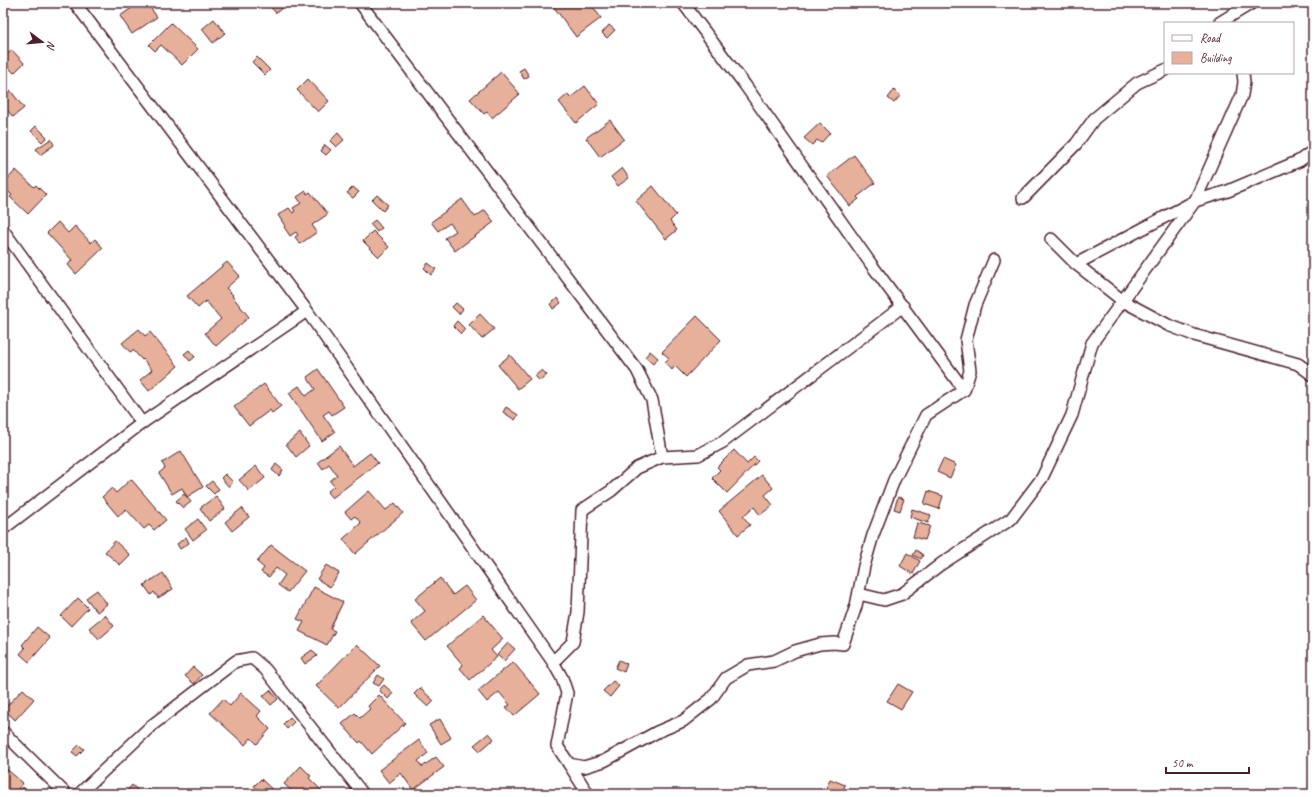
<svg xmlns="http://www.w3.org/2000/svg" width="1316" height="797" font-family="Caveat,sans-serif">
	<style>
		.building { fill: #e6b09b; stroke: #4a1f2b }
		.lines { fill: none; stroke-linecap: round; stroke-linejoin: round }
		.street-casing { stroke: #4a1f2b; stroke-width: 14 }
		.street { stroke: #fff; stroke-width: 11 }
	</style>
	<rect width="100%" height="100%" fill="#fff"/>
	<filter id="ink" filterUnits="userSpaceOnUse"><feTurbulence type="fractalNoise" baseFrequency=".025" numOctaves="2"/><feDisplacementMap in="SourceGraphic" scale="8" xChannelSelector="R" yChannelSelector="G"/><feConvolveMatrix kernelMatrix="1 2 1 2 8 2 1 2 1" color-interpolation-filters="sRGB"/></filter>
	<g filter="url(#ink)">
		<g class="building">
			<polygon points="139,3 147,3 157,17 132,34 120,16"/>
			<polygon points="267,3 288,3 276,13"/>
			<polygon points="551,3 590,3 601,18 576,37"/>
			<polygon points="214,19 225,33 213,43 202,29"/>
			<polygon points="171,23 198,49 182,65 161,45 155,51 149,45"/>
			<polygon points="609,25 615,30 607,38 602,33"/>
			<polygon points="12,50 24,63 14,73 3,62 3,58"/>
			<polygon points="257,57 270,70 265,75 252,62"/>
			<polygon points="524,68 529,76 524,79 519,71"/>
			<polygon points="501,72 520,94 492,118 487,112 484,114 470,99"/>
			<polygon points="308,79 329,101 318,112 297,90"/>
			<polygon points="585,86 599,104 576,123 559,102 568,94 570,98"/>
			<polygon points="10,90 24,108 13,117 3,105 3,96"/>
			<polygon points="894,90 900,96 894,103 888,98"/>
			<polygon points="610,120 624,139 600,157 586,138"/>
			<polygon points="820,123 830,133 821,143 817,140 812,145 804,138"/>
			<polygon points="36,126 47,137 42,142 31,131"/>
			<polygon points="338,133 344,140 336,147 330,141"/>
			<polygon points="51,139 54,145 40,155 36,149"/>
			<polygon points="325,145 331,150 326,155 321,151"/>
			<polygon points="854,155 875,183 857,197 859,199 850,206 827,176"/>
			<polygon points="622,168 629,178 618,186 611,177"/>
			<polygon points="16,170 34,187 36,185 46,195 28,214 10,197 12,195 3,187 3,184"/>
			<polygon points="653,186 676,215 670,221 677,230 666,239 636,201"/>
			<polygon points="353,187 359,192 353,198 347,193"/>
			<polygon points="306,191 307,194 310,192 328,214 312,225 317,232 300,244 295,237 298,235 296,232 290,236 284,227 285,226 278,215 289,208 293,213 295,211 293,208 301,203 297,197"/>
			<polygon points="377,195 388,205 383,211 372,200"/>
			<polygon points="462,199 475,217 485,210 494,222 455,251 445,238 456,231 450,223 438,231 431,222"/>
			<polygon points="375,220 382,228 377,232 370,224"/>
			<polygon points="58,222 68,233 75,226 91,243 95,239 103,248 76,274 68,265 72,260 47,233"/>
			<polygon points="373,231 389,247 379,257 363,241"/>
			<polygon points="227,262 240,276 226,288 233,295 232,296 249,317 216,346 205,333 221,319 206,301 198,308 187,296"/>
			<polygon points="428,263 436,269 431,275 424,268"/>
			<polygon points="558,298 561,303 553,309 550,304"/>
			<polygon points="456,303 463,309 459,314 452,307"/>
			<polygon points="480,314 494,329 482,339 469,325"/>
			<polygon points="697,316 721,340 686,377 675,366 672,370 665,362 669,358 662,352"/>
			<polygon points="457,321 465,329 461,334 453,326"/>
			<polygon points="139,329 145,336 150,332 178,366 149,391 140,380 152,370 143,359 142,360 133,350 130,352 122,343"/>
			<polygon points="189,350 195,357 190,361 184,354"/>
			<polygon points="650,351 658,358 653,364 645,357"/>
			<polygon points="510,355 530,379 518,389 498,365"/>
			<polygon points="318,369 344,407 332,415 329,411 323,415 335,432 322,441 289,393 299,386 306,396 315,389 307,377"/>
			<polygon points="542,370 547,375 540,381 535,376"/>
			<polygon points="264,384 281,406 272,413 270,410 249,426 234,407"/>
			<polygon points="506,407 518,415 515,420 503,412"/>
			<polygon points="300,433 309,446 296,457 286,444"/>
			<polygon points="339,446 353,466 370,453 378,463 332,498 327,492 334,486 330,481 337,475 329,464 323,469 318,462"/>
			<polygon points="734,450 747,464 754,457 758,461 727,493 712,478 720,470 717,467"/>
			<polygon points="181,451 203,487 187,497 182,488 172,494 159,473 165,468 162,463"/>
			<polygon points="943,459 956,465 950,478 937,472"/>
			<polygon points="276,464 283,470 279,476 272,470"/>
			<polygon points="256,466 265,478 249,491 239,480"/>
			<polygon points="225,474 233,482 229,487 221,478"/>
			<polygon points="762,475 773,488 765,495 773,505 760,515 754,507 743,516 750,525 738,535 719,511"/>
			<polygon points="131,479 166,520 154,530 149,525 144,529 126,509 118,516 102,497 112,488 116,493"/>
			<polygon points="212,481 219,489 214,494 206,486"/>
			<polygon points="369,491 386,510 395,503 403,513 355,554 343,539 361,523 355,516 351,519 345,512"/>
			<polygon points="928,491 943,496 939,509 924,504"/>
			<polygon points="184,494 191,502 183,508 176,501"/>
			<polygon points="216,496 225,509 209,521 200,508"/>
			<polygon points="898,497 904,499 900,511 894,509"/>
			<polygon points="242,508 249,517 232,531 225,522"/>
			<polygon points="912,509 931,515 928,523 910,517"/>
			<polygon points="198,519 206,530 193,540 185,529"/>
			<polygon points="917,523 930,526 925,540 913,537"/>
			<polygon points="186,537 189,543 180,549 177,544"/>
			<polygon points="115,541 130,555 120,565 105,552"/>
			<polygon points="271,545 305,571 288,592 278,585 285,575 276,568 269,577 261,572 264,568 257,562"/>
			<polygon points="916,550 923,555 921,559 913,555"/>
			<polygon points="907,553 920,561 913,574 900,566"/>
			<polygon points="326,565 339,573 330,587 317,579"/>
			<polygon points="163,573 173,589 158,598 154,592 151,595 144,585"/>
			<polygon points="440,578 453,595 465,586 476,600 426,641 411,623 425,611 415,599"/>
			<polygon points="314,587 343,602 330,629 335,631 327,645 299,631 304,622 297,619"/>
			<polygon points="97,590 107,604 97,612 86,598"/>
			<polygon points="78,598 88,608 71,626 61,616"/>
			<polygon points="105,615 114,626 99,639 89,628"/>
			<polygon points="483,615 503,639 491,650 497,657 470,680 460,668 463,665 447,646"/>
			<polygon points="37,627 50,638 29,662 20,654 25,648 22,645"/>
			<polygon points="508,643 515,649 504,661 497,655"/>
			<polygon points="357,644 380,666 339,708 316,686"/>
			<polygon points="312,650 317,656 305,664 301,658"/>
			<polygon points="619,660 627,664 624,672 615,668"/>
			<polygon points="513,662 540,694 514,716 506,707 510,705 499,692 487,702 478,691"/>
			<polygon points="193,667 202,675 194,684 185,676"/>
			<polygon points="378,675 384,679 379,686 373,683"/>
			<polygon points="613,681 619,686 610,697 603,691"/>
			<polygon points="898,684 912,692 901,709 887,701"/>
			<polygon points="384,685 393,693 388,699 379,690"/>
			<polygon points="420,688 434,701 428,707 414,694"/>
			<polygon points="23,689 34,699 15,720 4,709"/>
			<polygon points="270,690 278,699 271,705 263,696"/>
			<polygon points="241,693 261,711 257,716 270,729 257,744 251,738 245,745 210,713 223,699 230,706"/>
			<polygon points="379,695 405,723 372,754 361,741 359,743 342,724 355,713 360,718 370,709 368,706"/>
			<polygon points="290,717 294,722 287,729 283,724"/>
			<polygon points="440,719 451,738 441,744 429,725"/>
			<polygon points="489,733 494,739 480,751 474,745"/>
			<polygon points="419,740 428,753 418,761 422,767 436,757 444,767 413,790 401,773 389,783 379,770"/>
			<polygon points="79,745 84,749 77,756 72,752"/>
			<polygon points="3,766 23,783 14,794 3,794"/>
			<polygon points="301,766 311,776 309,778 325,794 295,794 284,784"/>
			<polygon points="261,779 277,794 263,794 254,786"/>
			<polygon points="830,779 845,785 842,794 826,788"/>
			<polygon points="132,785 142,794 124,794"/>
			<polygon points="23,787 29,793 28,794 17,794"/>
			<polygon points="148,789 154,794 143,794"/>
		</g>
		<g class="lines">
			<defs>
				<g id="street">
					<polyline points="75,3 307,311 553,662 562,678 567,693 557,746 569,764 584,767 604,761 657,732 683,721 711,699 726,678 748,665 774,661 795,651 820,644 834,643 843,644 856,606 864,566 873,535 894,480 926,415 964,390 970,371 966,340 975,305 994,260"/>
					<polyline points="360,3 637,370 652,400 662,457"/>
					<polyline points="683,3 745,85 871,264 964,390"/>
					<polyline points="1219,23 1252,3"/>
					<polyline points="1023,198 1076,144 1094,119 1137,83 1165,70"/>
					<polyline points="3,230 142,423"/>
					<polyline points="1051,239 1076,264 1123,301 1168,325 1194,335 1298,364 1313,375"/>
					<polyline points="1076,264 1195,201 1228,191 1299,161 1313,151"/>
					<polyline points="3,529 142,423 307,311"/>
					<polyline points="859,594 884,600 902,594 941,564 1011,519 1042,478 1072,415 1092,343 1195,201 1242,95 1244,82 1243,73"/>
					<polyline points="553,662 573,642 578,612 582,510 611,491 637,468 662,457 698,455 723,442 903,306"/>
					<polyline points="3,732 66,794"/>
					<polyline points="569,764 588,794"/>
					<polyline points="79,794 151,726 236,661 252,658 265,669 363,794"/>
				</g>
			</defs>
			<use href="#street" class="street-casing"/>
			<use href="#street" class="street"/>
		</g>
	</g>
	<rect width="1316" height="797" fill="none" stroke="#fff" stroke-width="16"/>
	<rect x="8" y="8" width="1300" height="781" fill="none" stroke="#4a1f2b" stroke-width="1.5" filter="url(#ink)"/>
	<rect x="1164" y="22" width="130" height="52" fill="#ffffff" stroke="#b7a5aa"/>
	<rect x="1172" y="35" width="20" height="6" fill="#ffffff" stroke="#b7a5aa"/>
	<text x="1200" y="42" font-size="12" fill="#4a1f2b">Road</text>
	<rect x="1172" y="52" width="20" height="12" fill="#e6b09b" stroke="#b7a5aa"/>
	<text x="1200" y="62" font-size="12" fill="#4a1f2b">Building</text>
	<g transform="translate(42 42) rotate(106)" stroke="#ffffff" stroke-width="3" paint-order="stroke">
	<path d="M0-3L7 15L0 10L-7 15Z" fill="#4a1f2b"/>
	<text y="-6" font-size="11" font-weight="bold" text-anchor="middle" fill="#4a1f2b">N</text>
	</g>
	<path d="M1166 767v6h83v-6" fill="none" stroke="#4a1f2b" stroke-width="2"/>
	<text x="1172" y="767" font-size="12" fill="#4a1f2b" stroke="#ffffff" stroke-width="3" paint-order="stroke">50 m</text>
</svg>
